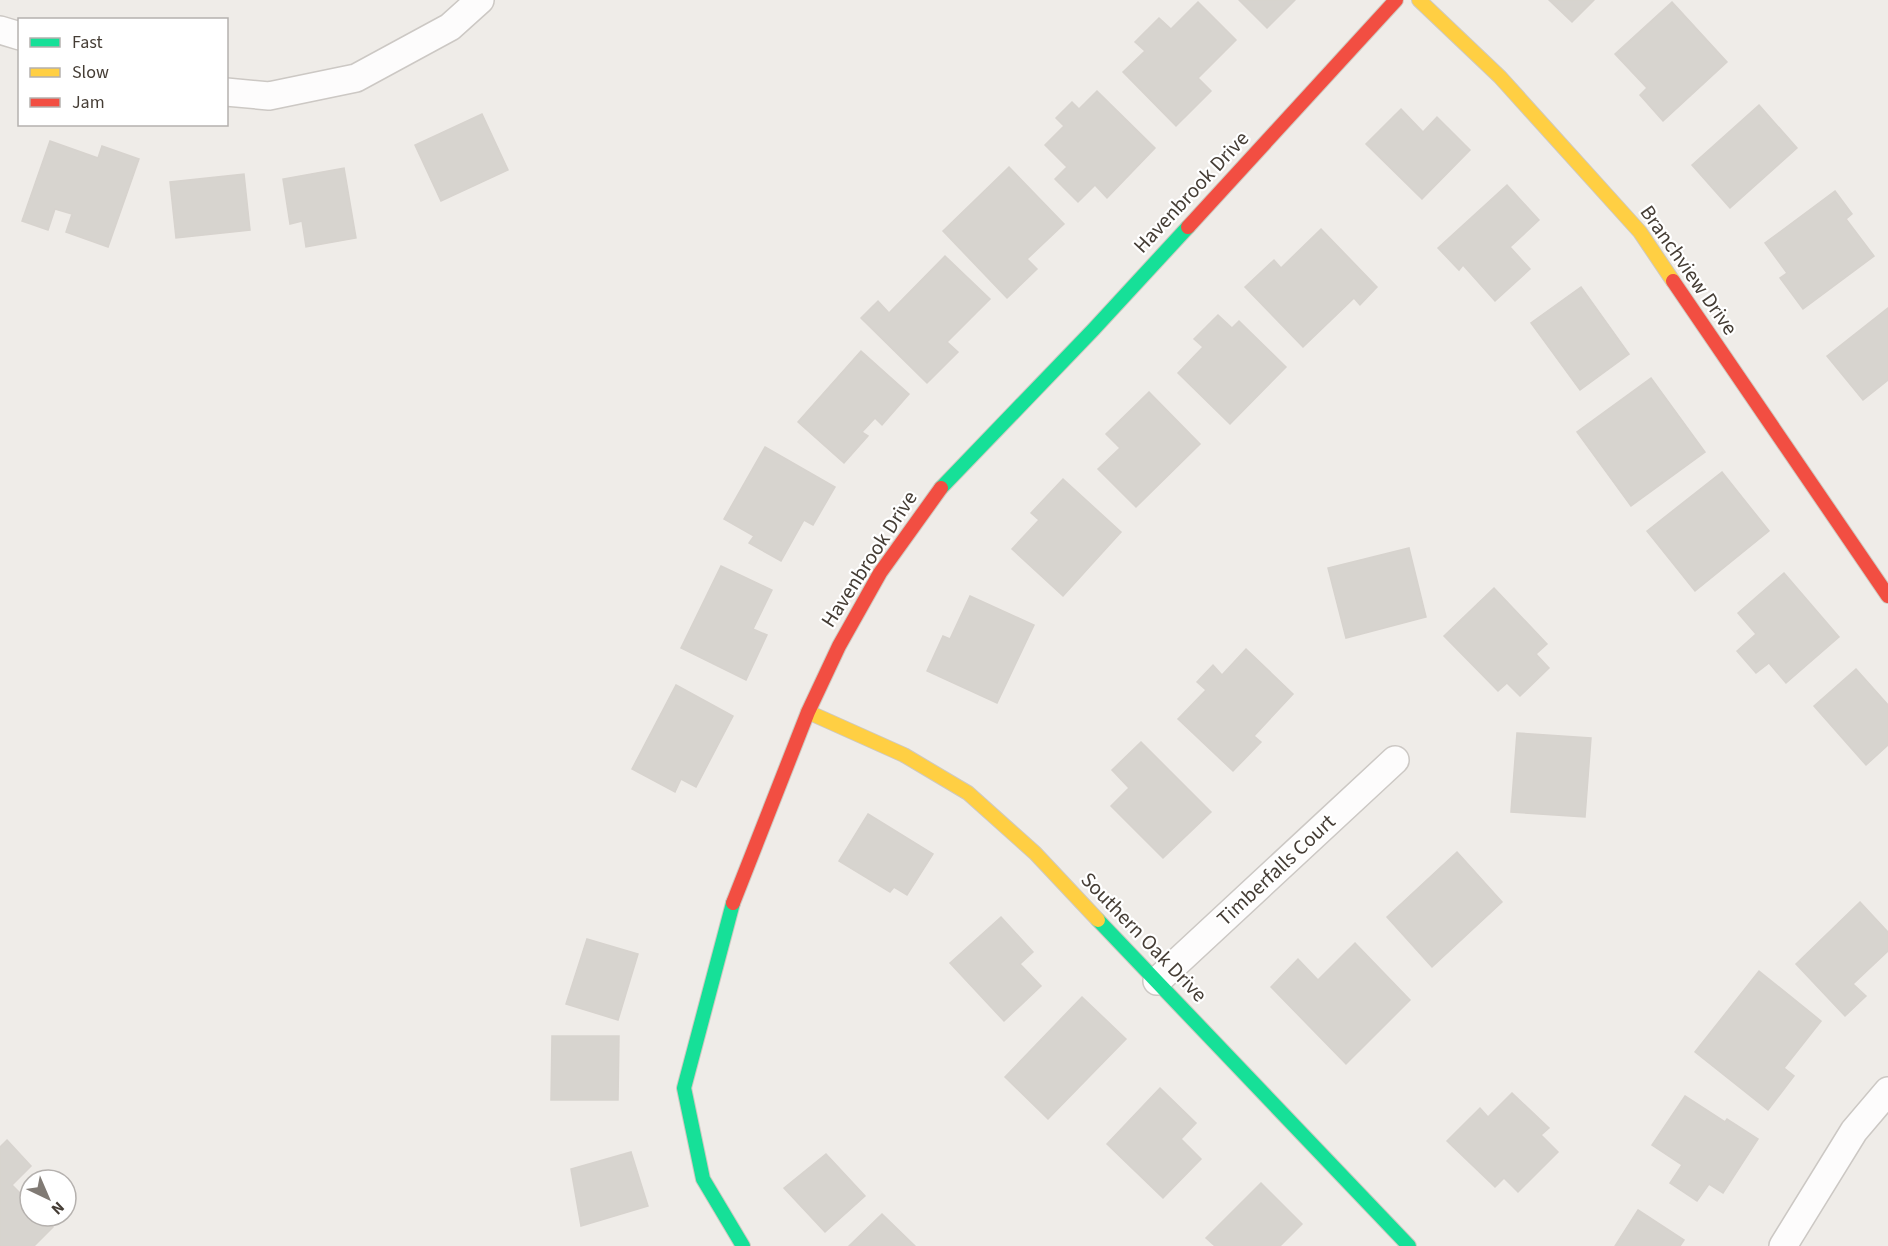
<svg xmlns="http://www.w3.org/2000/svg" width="1888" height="1246" font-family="'Source Sans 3',sans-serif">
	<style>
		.building { fill: #d7d4cf; stroke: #d7d3ce; stroke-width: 1.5 }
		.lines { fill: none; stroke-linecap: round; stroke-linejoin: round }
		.street-casing { stroke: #ccc8c4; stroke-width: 30 }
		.fast-casing { stroke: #cec9c0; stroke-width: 16 }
		.slow-casing { stroke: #cec9c0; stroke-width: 16 }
		.jam-casing { stroke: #cec9c0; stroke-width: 16 }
		.street { stroke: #fdfcfc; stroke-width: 27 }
		.fast { stroke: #16e098; stroke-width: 14 }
		.slow { stroke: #ffcf43; stroke-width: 14 }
		.jam { stroke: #f24e42; stroke-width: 14 }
		.labels { text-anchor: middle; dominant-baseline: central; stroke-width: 4.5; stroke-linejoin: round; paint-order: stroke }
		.street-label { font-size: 21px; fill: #453d35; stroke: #fff }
	</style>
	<rect width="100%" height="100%" fill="#efece8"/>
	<g class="building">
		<polygon points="1239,0 1295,0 1267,28"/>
		<polygon points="1549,0 1594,0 1572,22"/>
		<polygon points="1198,2 1236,40 1198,78 1211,91 1176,126 1123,72 1145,51 1135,42 1159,18 1171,29"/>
		<polygon points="1672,2 1727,62 1663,121 1640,95 1647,88 1615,54"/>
		<polygon points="1097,91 1155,148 1107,198 1095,185 1078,202 1055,179 1067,167 1045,145 1064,126 1056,118 1072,102 1079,109"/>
		<polygon points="1759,105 1797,148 1730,208 1692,165"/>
		<polygon points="1401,109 1423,132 1437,117 1470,150 1422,199 1366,144"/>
		<polygon points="482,114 508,170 441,201 415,145"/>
		<polygon points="50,141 98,158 102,146 139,159 108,247 66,232 72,214 55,209 48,230 22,221"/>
		<polygon points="1009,167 1064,224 1027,259 1037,269 1007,298 943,231"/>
		<polygon points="344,168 356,238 306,247 302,221 290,224 283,179"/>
		<polygon points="244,174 250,230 176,238 170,182"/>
		<polygon points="1507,185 1539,220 1510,247 1530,269 1495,301 1463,265 1459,270 1438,248"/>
		<polygon points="1835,191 1852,214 1846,219 1874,256 1803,309 1780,278 1787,273 1765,243"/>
		<polygon points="1321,229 1377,287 1360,305 1354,298 1303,347 1245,287 1274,260 1281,268"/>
		<polygon points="945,256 990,299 947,342 958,352 927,383 861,318 878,301 889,313"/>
		<polygon points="1581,287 1629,354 1580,390 1531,323"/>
		<polygon points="1888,308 1888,380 1863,400 1827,356"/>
		<polygon points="1218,315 1232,328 1239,321 1286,367 1230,424 1178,373 1203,347 1194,339"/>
		<polygon points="861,351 909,394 882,425 875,418 862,432 868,436 844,463 798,422"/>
		<polygon points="1651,378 1705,452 1631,506 1577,432"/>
		<polygon points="1149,392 1200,444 1136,507 1098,469 1120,448 1106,434"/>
		<polygon points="765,447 835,487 813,525 804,520 781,561 749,543 754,536 724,519"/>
		<polygon points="1722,472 1769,531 1695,591 1647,531"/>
		<polygon points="1063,479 1121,532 1063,596 1012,549 1039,520 1031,513"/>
		<polygon points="1409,548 1426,617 1346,638 1328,568"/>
		<polygon points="721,566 772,590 753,629 767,635 746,680 681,648"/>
		<polygon points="1784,573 1839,637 1786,683 1769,663 1756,673 1737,651 1756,634 1738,613"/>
		<polygon points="1494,588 1547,644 1536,654 1549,668 1520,696 1507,683 1498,691 1444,636"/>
		<polygon points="970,596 1034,625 997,703 927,671 943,636 950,639"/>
		<polygon points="1246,649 1293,694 1254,736 1261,742 1233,771 1178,719 1206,690 1197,682 1213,665 1222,675"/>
		<polygon points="1856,669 1888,705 1888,745 1866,765 1814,706"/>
		<polygon points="676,685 733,716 696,787 681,779 675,792 632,769"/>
		<polygon points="1517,733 1591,738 1585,817 1511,812"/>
		<polygon points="1141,742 1211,812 1163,858 1111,806 1129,788 1112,770"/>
		<polygon points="868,814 933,854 907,895 894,887 890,892 839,861"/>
		<polygon points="1457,852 1502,902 1432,967 1387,917"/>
		<polygon points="1860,902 1888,932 1888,951 1853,984 1866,996 1845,1016 1796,964"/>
		<polygon points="1001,917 1033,952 1020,964 1041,986 1004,1021 950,963"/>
		<polygon points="587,939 638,954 618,1020 566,1004"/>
		<polygon points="1355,943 1410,1000 1346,1064 1271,987 1298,959 1318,980"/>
		<polygon points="1759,971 1821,1021 1784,1068 1794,1076 1768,1110 1695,1052"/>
		<polygon points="1082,997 1126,1039 1048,1119 1005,1077"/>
		<polygon points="552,1036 619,1036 618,1100 551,1100"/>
		<polygon points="1160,1088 1196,1123 1181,1139 1201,1159 1163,1198 1107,1144"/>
		<polygon points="1512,1093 1549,1128 1541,1135 1558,1152 1518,1192 1504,1178 1495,1187 1447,1141 1480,1108 1488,1117"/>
		<polygon points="1685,1096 1725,1122 1727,1119 1758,1139 1723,1193 1709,1184 1697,1201 1670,1183 1682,1165 1652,1145"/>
		<polygon points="7,1140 31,1166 12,1185 30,1203 30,1216 42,1216 53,1227 34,1246 0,1246 0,1147"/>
		<polygon points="631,1152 648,1206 581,1226 571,1169"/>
		<polygon points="826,1154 865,1196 825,1232 784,1188"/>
		<polygon points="1261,1183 1302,1224 1280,1246 1215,1246 1206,1238"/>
		<polygon points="1638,1210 1684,1240 1680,1246 1615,1246"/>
		<polygon points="882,1214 915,1246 849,1246"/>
	</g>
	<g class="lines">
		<defs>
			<g id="street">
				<polyline points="0,30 20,36"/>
				<polyline points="226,92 269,96 356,78 450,27 480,0"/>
				<polyline points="1157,981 1395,760"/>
				<polyline points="1783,1246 1854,1131 1888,1091"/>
			</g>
			<g id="fast">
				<polyline points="941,488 1093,330 1188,227"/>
				<polyline points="733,903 684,1088 703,1179 743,1246"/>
				<polyline points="1098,920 1409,1246"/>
			</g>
			<g id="slow">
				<polyline points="1419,0 1500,77 1640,232 1673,281"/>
				<polyline points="808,712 904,755 968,793 1035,853 1098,920"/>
			</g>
			<g id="jam">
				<polyline points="1188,227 1396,0"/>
				<polyline points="1673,281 1888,596"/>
				<polyline points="733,903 808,712 839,646 880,573 941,488"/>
			</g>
		</defs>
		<use href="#street" class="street-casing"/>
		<use href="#fast" class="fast-casing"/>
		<use href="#slow" class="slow-casing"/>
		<use href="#jam" class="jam-casing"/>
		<use href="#street" class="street"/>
		<use href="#fast" class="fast"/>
		<use href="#slow" class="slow"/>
		<use href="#jam" class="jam"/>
	</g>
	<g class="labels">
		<g class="street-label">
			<text transform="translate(1191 192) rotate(-47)">Havenbrook Drive</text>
			<text transform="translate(1689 270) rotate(55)">Branchview Drive</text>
			<text transform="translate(869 559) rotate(-57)">Havenbrook Drive</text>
			<text transform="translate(1276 870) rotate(-43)">Timberfalls Court</text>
			<text transform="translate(1144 937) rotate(46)">Southern Oak Drive</text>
		</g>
	</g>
	<rect x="18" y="18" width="210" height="108" fill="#ffffff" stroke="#b5b1ae" stroke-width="1.5"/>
	<rect x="30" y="38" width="30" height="9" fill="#16e098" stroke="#b5b1ae" stroke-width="1.5"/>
	<text x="72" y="48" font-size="18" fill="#453d35">Fast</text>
	<rect x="30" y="68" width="30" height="9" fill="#ffcf43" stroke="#b5b1ae" stroke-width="1.5"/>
	<text x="72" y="78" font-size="18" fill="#453d35">Slow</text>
	<rect x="30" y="98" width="30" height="9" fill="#f24e42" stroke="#b5b1ae" stroke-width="1.5"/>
	<text x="72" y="108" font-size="18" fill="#453d35">Jam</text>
	<g transform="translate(48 1198) rotate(136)"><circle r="28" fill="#ffffff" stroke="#b5b1ae" stroke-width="1.5"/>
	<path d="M0-4.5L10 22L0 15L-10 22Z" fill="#807a74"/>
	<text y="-9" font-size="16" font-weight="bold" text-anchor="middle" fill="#453d35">N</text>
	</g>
</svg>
